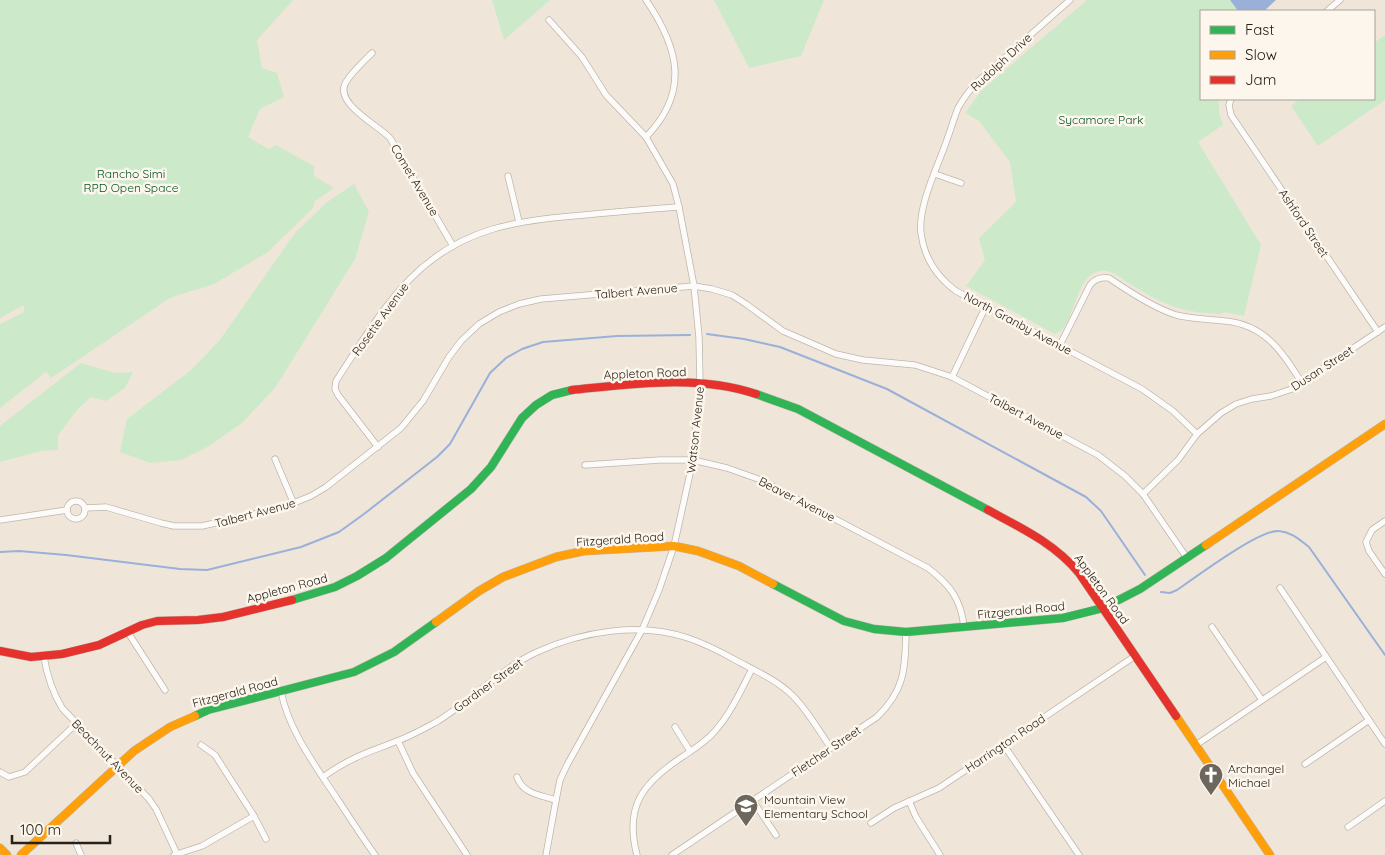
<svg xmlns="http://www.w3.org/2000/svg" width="1385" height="855" font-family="Quicksand,sans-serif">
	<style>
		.green { fill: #cceac9 }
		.water { fill: #9ab0d8 }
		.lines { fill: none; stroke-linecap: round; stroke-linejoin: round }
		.stream { stroke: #9ab0d8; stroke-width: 2 }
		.street-casing { stroke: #bdb6ab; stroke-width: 7 }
		.fast-casing { stroke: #bdb6ab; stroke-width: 9 }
		.slow-casing { stroke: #bdb6ab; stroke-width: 9 }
		.jam-casing { stroke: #bdb6ab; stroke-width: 9 }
		.street { stroke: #fdfbf9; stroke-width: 5.5 }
		.fast { stroke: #30b455; stroke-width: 8 }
		.slow { stroke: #ff9f0a; stroke-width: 8 }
		.jam { stroke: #e5322d; stroke-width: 8 }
		.labels { text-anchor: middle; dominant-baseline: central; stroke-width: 5; stroke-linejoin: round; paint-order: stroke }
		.street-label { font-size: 12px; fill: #272118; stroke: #fdf6ed }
		.park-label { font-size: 12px; fill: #035424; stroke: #fdf6ed }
		.poi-label { font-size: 12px; fill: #272118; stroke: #fdf6ed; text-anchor: start }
	</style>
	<rect width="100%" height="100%" fill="#efe6d9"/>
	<g class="green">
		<polygon points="0,0 293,0 257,40 262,68 277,73 284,97 260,109 248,137 269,149 276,145 314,166 314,176 334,188 314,202 314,207 268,252 214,284 170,298 51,378 46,372 0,408 0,324 24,312 24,305 0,318"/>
		<polygon points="492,0 550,0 504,40"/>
		<polygon points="714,0 824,0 801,56 749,68"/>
		<path d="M1087,0H1230L1238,11H1201V99H1219V113L1223,125L1198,142L1261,245L1244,316L1225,312L1221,314C1208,313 1195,313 1182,309C1165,305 1146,294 1130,284C1119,277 1110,267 1096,272C1074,280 1074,329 1055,334L966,286L985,260L979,238L1016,202L1010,162L979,121L965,113L982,90Z"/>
		<polygon points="1385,35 1385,100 1318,146 1291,106 1300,99 1374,99 1374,43"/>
		<polygon points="354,184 369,212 355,259 275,388 242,423 209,446 181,460 150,463 120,452 127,419 190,371 219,341 295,233 327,202"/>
		<polygon points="81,363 115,373 133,372 125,388 106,401 91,397 77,410 58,435 58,450 41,451 0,462 0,426"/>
	</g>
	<polygon class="water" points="1230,0 1276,0 1264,11 1238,11"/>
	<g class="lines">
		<g class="stream">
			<polyline points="707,334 744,339 780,347 887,389 1086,497 1101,511 1145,575"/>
			<polyline points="0,552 19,551 66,555 180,569 207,570 301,547 339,532 364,514 437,457 450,444 490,373 506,358 522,349 543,342 617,336 690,335"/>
			<path d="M1161,592L1170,593L1177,590C1196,577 1260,529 1279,531C1292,532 1300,540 1309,547L1385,655"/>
		</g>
		<defs>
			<g id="street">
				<path d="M646,0C679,48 690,92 646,137"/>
				<path d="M1070,0L976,83C969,91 963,99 958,108C953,121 949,135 944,148C935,172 918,208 921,233C924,257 937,277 956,291L1142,389L1173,411L1197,434"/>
				<polyline points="1327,11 1340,0"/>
				<path d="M372,53C363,62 352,72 346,82C333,103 378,125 390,138L453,246"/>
				<polyline points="1231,99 1229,105 1231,115 1378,332"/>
				<polyline points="935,174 961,183"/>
				<polyline points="508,176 519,222"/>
				<path d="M1060,345L1090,285C1095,279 1100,277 1109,278C1128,291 1154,308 1176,315C1192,319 1209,319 1225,321C1266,325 1282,352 1302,383"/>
				<polyline points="952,377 986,306"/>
				<path d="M378,447L338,395L335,389L336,381C359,346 381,309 410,279C460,228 517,220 584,215C616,212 648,209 679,207"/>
				<polyline points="275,459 294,504"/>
				<path d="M585,465L660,460H693L727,468L761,480L928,568C950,585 961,599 964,627"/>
				<polyline points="1143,494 1178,460 1197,434 1221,413 1236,404 1252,399 1271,396 1292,389 1385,327"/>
				<circle cx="76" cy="510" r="9"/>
				<polyline points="85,508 106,507 161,523 174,526 202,526 281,508 311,496 326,487 401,428 423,401 449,357 461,341 479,324 499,312 519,304 541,299 694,286 712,289 732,295 746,304 783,331 836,354 863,360 915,365 952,377 1098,455 1125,476 1143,494 1187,558"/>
				<polyline points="0,520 67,510"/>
				<polyline points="1385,521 1372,530 1366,542 1369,551 1385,574"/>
				<polyline points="1280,588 1385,744"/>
				<polyline points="1212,627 1262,700"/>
				<polyline points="127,631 165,690"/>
				<path d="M44,657C47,676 52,691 62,708L149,799L156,809L177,854"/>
				<path d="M281,691C288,730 317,768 338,800C350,818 362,837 375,855"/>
				<polyline points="675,727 690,751"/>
				<polyline points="398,741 413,773 467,855"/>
				<polyline points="1003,744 1079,855"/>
				<polyline points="201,745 215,755 254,816 266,839"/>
				<polyline points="1196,745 1326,657"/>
				<polyline points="1305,764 1369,720"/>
				<polyline points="0,772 9,777 25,772 77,723"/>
				<path d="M323,777C333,770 344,763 355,758C369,751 383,747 397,741C411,736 425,728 438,721C472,700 500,669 537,652C583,631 639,622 688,638C706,644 723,653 739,662C758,672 778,681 793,696C808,711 819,731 831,748"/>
				<path d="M517,777C523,794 540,795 556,800"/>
				<polyline points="753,801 776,835"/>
				<polyline points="909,801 916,817 940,855"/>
				<polyline points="871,823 894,808 939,788 1135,656"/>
				<polyline points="1348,827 1385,801"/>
				<polyline points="76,843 81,855"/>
				<polyline points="174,855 202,846 254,816"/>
				<polyline points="546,855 556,800 560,780 567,765 642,630 659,590 674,546 693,460 700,383 699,337 694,286 679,207 673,184 646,137 606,95 582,57 549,20"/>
				<path d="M637,855C624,806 643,783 682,757C694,749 706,742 715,731C731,713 741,690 752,669"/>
				<path d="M672,855L877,717C905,690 905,669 906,632"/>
			</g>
			<g id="fast">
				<polyline points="756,394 798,409 988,510"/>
				<polyline points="773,584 844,621 874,629 906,632 1063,618 1103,608 1140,589 1206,545"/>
				<polyline points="292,600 335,587 357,576 386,558 471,489 491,467 522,418 536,405 552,395 572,390"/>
				<polyline points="195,716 208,710 354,672 394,652 436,622"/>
			</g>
			<g id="slow">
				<polyline points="1206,545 1385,424"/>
				<polyline points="436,622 479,591 503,577 556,557 584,551 674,546 698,551 739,566 773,584"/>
				<polyline points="1176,716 1270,855"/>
				<polyline points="0,848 7,855"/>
				<polyline points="21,855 134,751 170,727 195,716"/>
			</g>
			<g id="jam">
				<path d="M572,390C632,384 698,374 756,394"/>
				<path d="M988,510C1021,528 1054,543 1079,573L1176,716"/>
				<polyline points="0,651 31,657 62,654 99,645 142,625 157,621 198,620 223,617 292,600"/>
			</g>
		</defs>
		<use href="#street" class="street-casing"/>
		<use href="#fast" class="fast-casing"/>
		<use href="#slow" class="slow-casing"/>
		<use href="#jam" class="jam-casing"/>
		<use href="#street" class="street"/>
		<use href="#fast" class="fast"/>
		<use href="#slow" class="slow"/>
		<use href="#jam" class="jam"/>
	</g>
	<defs>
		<symbol id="church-pin" viewBox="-11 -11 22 30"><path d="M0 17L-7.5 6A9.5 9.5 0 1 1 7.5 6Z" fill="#6d665c" stroke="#fdf6ed"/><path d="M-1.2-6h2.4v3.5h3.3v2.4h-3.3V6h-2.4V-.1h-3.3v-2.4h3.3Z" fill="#fff"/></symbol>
		<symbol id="school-pin" viewBox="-11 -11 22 30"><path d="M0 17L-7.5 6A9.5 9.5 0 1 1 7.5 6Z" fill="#6d665c" stroke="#fdf6ed"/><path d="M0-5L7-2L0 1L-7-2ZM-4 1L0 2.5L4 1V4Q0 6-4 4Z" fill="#fff"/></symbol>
	</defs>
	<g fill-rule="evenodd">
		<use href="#church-pin" x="1197" y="761" width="28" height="38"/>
		<use href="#school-pin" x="732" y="792" width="28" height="38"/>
	</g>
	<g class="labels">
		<g class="street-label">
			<text transform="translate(1001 62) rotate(-43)">Rudolph Drive</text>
			<text transform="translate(415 180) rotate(59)">Comet Avenue</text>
			<text transform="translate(1304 223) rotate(56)">Ashford Street</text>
			<text transform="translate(636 291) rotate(-5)">Talbert Avenue</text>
			<text transform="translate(380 319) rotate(-54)">Rosette Avenue</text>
			<text transform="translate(1018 323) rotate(28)">North Granby Avenue</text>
			<text transform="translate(1322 368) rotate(-33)">Dusan Street</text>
			<text transform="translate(645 373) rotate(-2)">Appleton Road</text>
			<text transform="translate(1026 416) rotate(28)">Talbert Avenue</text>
			<text transform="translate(695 430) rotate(-84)">Watson Avenue</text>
			<text transform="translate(797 499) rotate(27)">Beaver Avenue</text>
			<text transform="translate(255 513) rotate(-15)">Talbert Avenue</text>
			<text transform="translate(620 539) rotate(-4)">Fitzgerald Road</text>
			<text transform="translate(287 588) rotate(-15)">Appleton Road</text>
			<text transform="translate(1102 589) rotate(54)">Appleton Road</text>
			<text transform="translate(1021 610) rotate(-6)">Fitzgerald Road</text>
			<text transform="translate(488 685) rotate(-36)">Gardner Street</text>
			<text transform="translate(235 692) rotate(-15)">Fitzgerald Road</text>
			<text transform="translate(1005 743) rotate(-34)">Harrington Road</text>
			<text transform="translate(826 751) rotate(-34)">Fletcher Street</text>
			<text transform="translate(108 756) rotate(46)">Beachnut Avenue</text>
		</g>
		<g class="park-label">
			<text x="1101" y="119">Sycamore Park</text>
			<text x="131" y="173">Rancho Simi<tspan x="131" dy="14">RPD Open Space</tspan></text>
		</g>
		<g class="poi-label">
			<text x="1228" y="768">Archangel<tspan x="1228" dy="14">Michael</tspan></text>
			<text x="764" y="799">Mountain View<tspan x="764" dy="14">Elementary School</tspan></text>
		</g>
	</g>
	<rect x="1200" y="10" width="175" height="90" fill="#fdf6ed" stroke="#a7a198"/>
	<rect x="1210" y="26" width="25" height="8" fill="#30b455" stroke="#a7a198"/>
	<text x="1245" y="35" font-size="15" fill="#272118">Fast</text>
	<rect x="1210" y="51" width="25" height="8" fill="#ff9f0a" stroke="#a7a198"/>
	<text x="1245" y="60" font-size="15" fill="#272118">Slow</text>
	<rect x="1210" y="76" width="25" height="8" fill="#e5322d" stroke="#a7a198"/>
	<text x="1245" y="85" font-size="15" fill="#272118">Jam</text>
	<path d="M12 835v8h98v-8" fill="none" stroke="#272118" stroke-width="2.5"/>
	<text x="20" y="835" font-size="15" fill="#272118" stroke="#fdf6ed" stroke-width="4" paint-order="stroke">100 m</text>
</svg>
